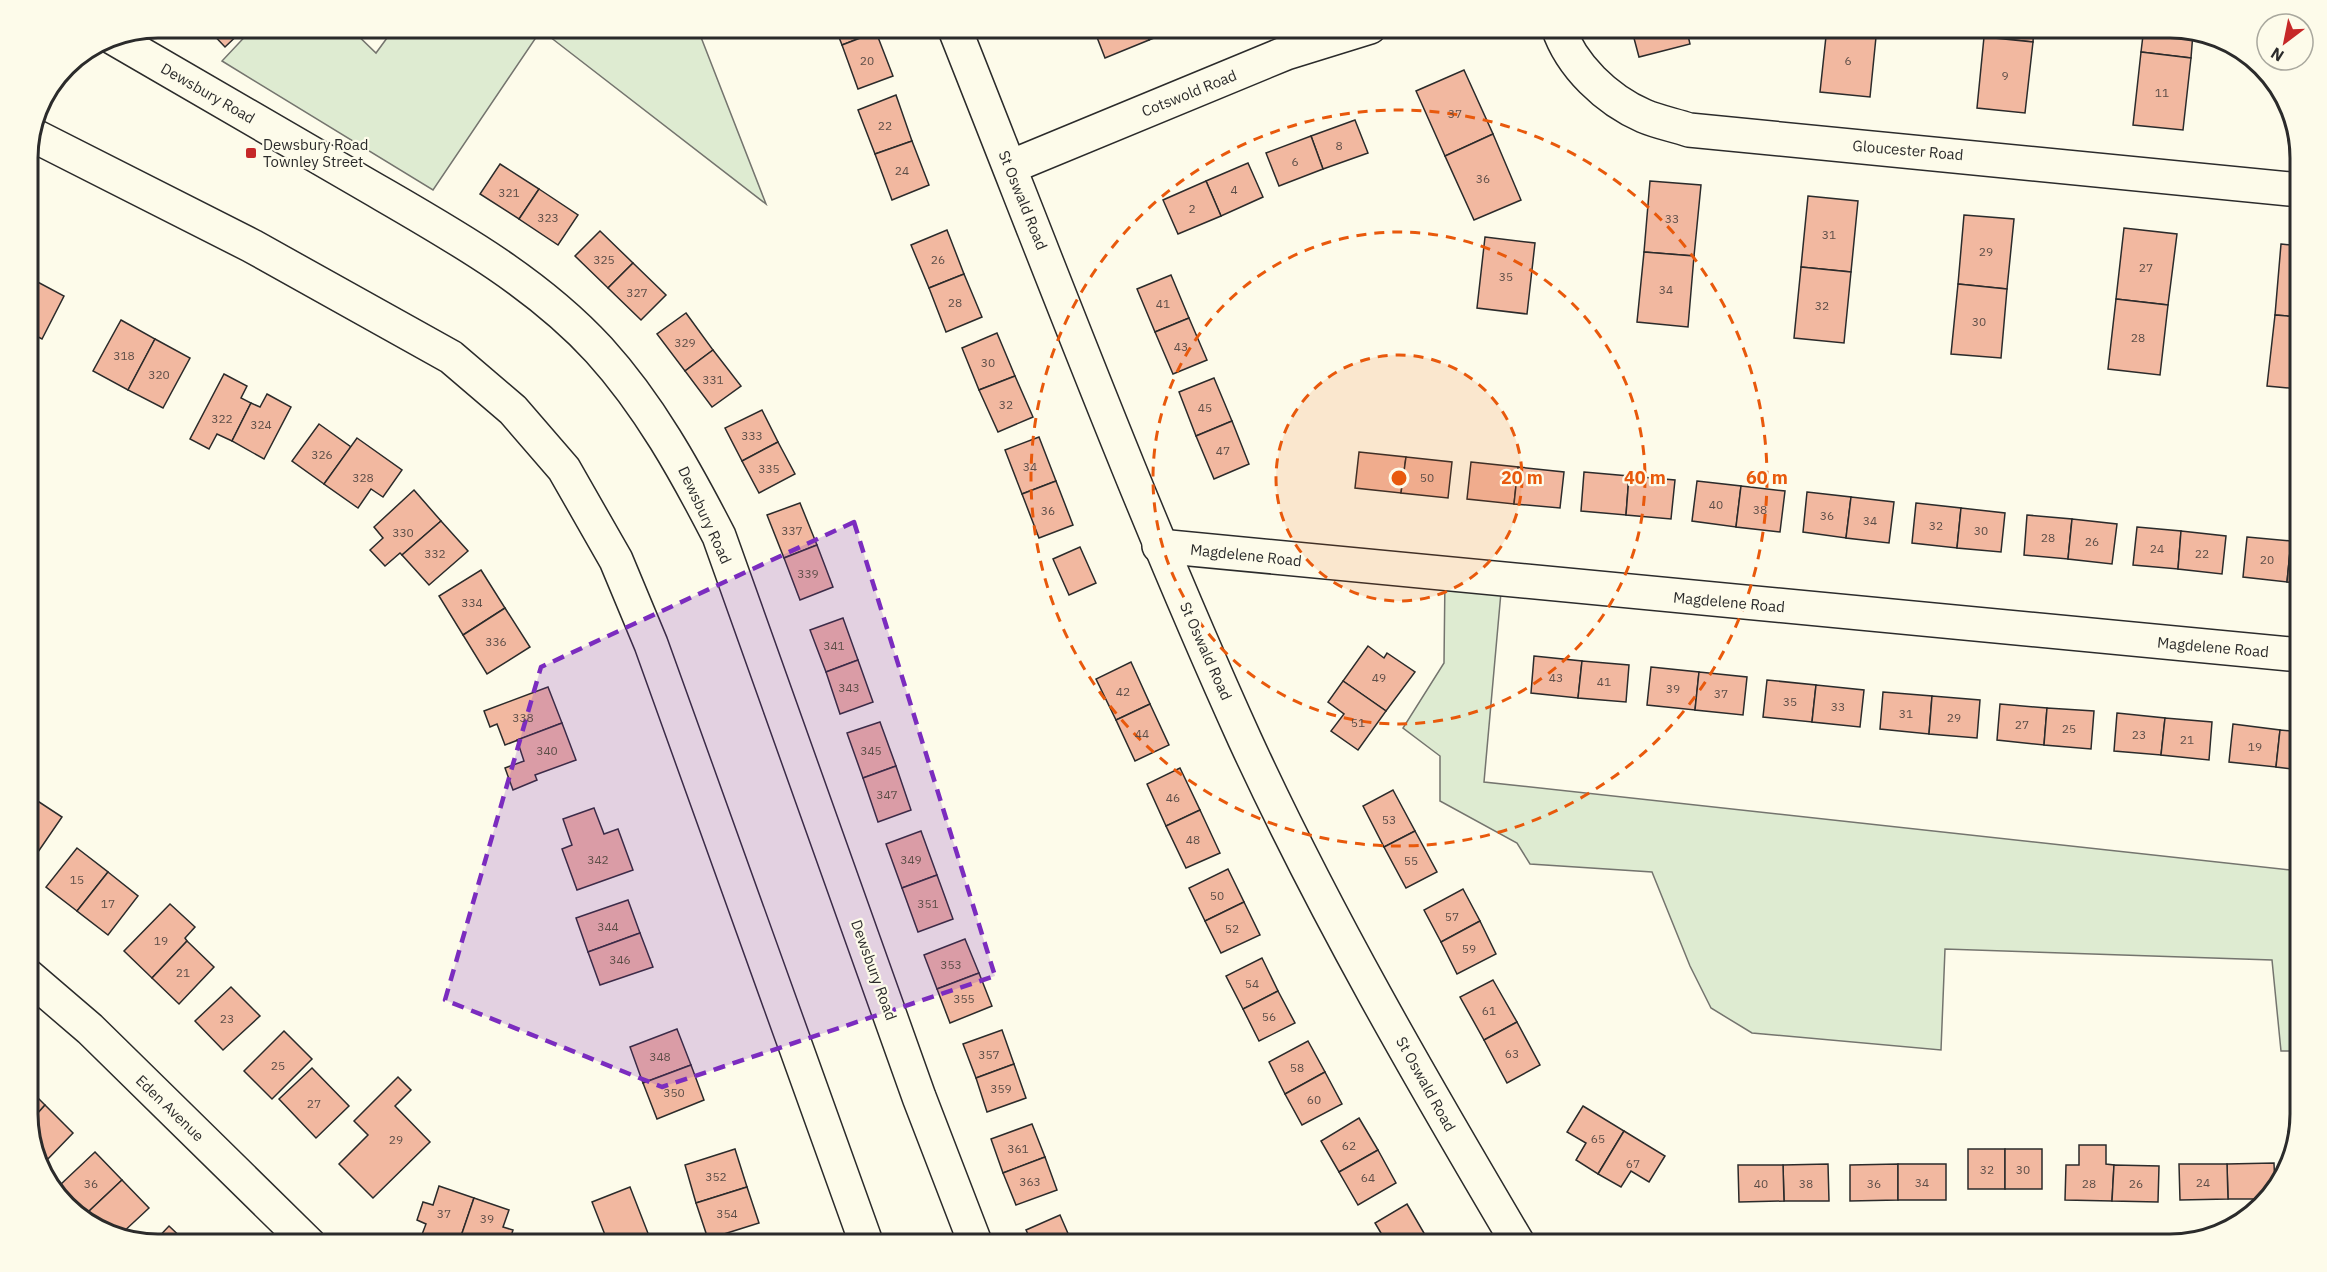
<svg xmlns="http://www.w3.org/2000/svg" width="2327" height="1272" font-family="'IBM Plex Sans',sans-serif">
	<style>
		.green { fill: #deebd1; stroke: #74746e; stroke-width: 1.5 }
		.building { fill: #f2b8a0; stroke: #2b2b2b; stroke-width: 1.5 }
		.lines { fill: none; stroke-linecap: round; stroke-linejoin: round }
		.minor-casing { stroke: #2b2b2b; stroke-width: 36 }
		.highway-casing { stroke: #2b2b2b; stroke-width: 36 }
		.minor { stroke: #fdfbea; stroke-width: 33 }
		.highway { stroke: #fdfbea; stroke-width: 33 }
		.marked { fill: #7b2cbf; fill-opacity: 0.2; stroke: #7b2cbf; stroke-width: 4.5; stroke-dasharray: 12 8; stroke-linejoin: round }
		.ring { fill: none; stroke: #e8590c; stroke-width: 3; stroke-dasharray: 10 8 }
		.poi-dot { fill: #c62828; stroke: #fdfbea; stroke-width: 2 }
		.labels { text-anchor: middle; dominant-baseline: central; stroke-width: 4.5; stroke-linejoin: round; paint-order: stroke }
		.number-label { font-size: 12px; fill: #5d4e48 }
		.street-label { font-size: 15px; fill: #2b2b2b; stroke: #fdfbea }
		.poi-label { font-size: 15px; fill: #2b2b2b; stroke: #fdfbea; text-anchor: start }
		.rim { fill: none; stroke: #2b2b2b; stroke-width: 3 }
		.centre { fill: #e8590c; stroke: #fdfbea; stroke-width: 3 }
		.ring-label { font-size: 18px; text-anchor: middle; font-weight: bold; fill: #e8590c; stroke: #fdfbea; stroke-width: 4.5; stroke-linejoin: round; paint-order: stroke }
	</style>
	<rect width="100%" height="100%" fill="#fdfbea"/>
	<g class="green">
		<polygon points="254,27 349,27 376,53 395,27 697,27 766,204 541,30 433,190 222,61"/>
		<polygon points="1445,576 1502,581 1484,782 2300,871 2300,1051 2281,1051 2272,960 1945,949 1941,1050 1752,1033 1711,1008 1690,966 1652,872 1530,864 1517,843 1440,801 1440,756 1403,728 1444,663"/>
	</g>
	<g class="building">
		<polygon points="206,27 246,27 225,47"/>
		<polygon points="835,27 875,27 876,32 842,45"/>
		<polygon points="1093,27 1144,27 1149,40 1105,58"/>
		<polygon points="1144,27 1182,27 1149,40"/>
		<polygon points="1631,27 1686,27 1690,44 1639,57"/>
		<polygon points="1827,27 1877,27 1870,97 1820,92"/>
		<polygon points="1985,27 2034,27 2033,42 1984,37"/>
		<polygon points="2144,27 2170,27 2193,33 2191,58 2141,52"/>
		<polygon points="876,32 893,76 858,89 842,45"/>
		<polygon points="1984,37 2033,42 2025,113 1977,108"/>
		<polygon points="2141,52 2191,58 2183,130 2133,125"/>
		<polygon points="1464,70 1493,134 1445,156 1416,91"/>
		<polygon points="896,95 912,141 875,154 858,110"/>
		<polygon points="1355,120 1368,153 1323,169 1311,136"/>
		<polygon points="1493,134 1521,200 1474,220 1445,156"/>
		<polygon points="1311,136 1323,169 1279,186 1266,153"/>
		<polygon points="912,141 929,185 892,200 875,154"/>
		<polygon points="1248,163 1263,197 1221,216 1206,181"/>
		<polygon points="500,164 539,189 519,219 480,194"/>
		<polygon points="1206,181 1221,216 1178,234 1163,200"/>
		<polygon points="1650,181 1701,185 1694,256 1644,252"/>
		<polygon points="539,189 578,215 558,245 519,219"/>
		<polygon points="1808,196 1858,201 1851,272 1801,267"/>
		<polygon points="1964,215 2014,219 2007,289 1958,284"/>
		<polygon points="2124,228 2177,234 2168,305 2116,299"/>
		<polygon points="947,230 964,274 929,288 911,245"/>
		<polygon points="600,231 633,263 608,288 575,256"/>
		<polygon points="1485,237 1535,243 1527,314 1477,308"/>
		<polygon points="2281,244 2300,246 2300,317 2275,315"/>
		<polygon points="1644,252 1694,256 1688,327 1637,322"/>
		<polygon points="633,263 666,295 641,320 608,288"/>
		<polygon points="1801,267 1851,272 1844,343 1794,338"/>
		<polygon points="964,274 982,317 946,332 929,288"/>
		<polygon points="1171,275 1189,318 1155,332 1137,289"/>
		<polygon points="32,279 64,296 42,339 27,331 27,288"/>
		<polygon points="1958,284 2007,289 2001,358 1951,354"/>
		<polygon points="2116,299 2168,305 2160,375 2108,369"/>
		<polygon points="686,313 713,350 685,371 657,334"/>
		<polygon points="2275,315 2300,317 2300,389 2267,386"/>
		<polygon points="1189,318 1207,360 1173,374 1155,332"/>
		<polygon points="121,320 155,339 128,390 93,371"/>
		<polygon points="997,333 1015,376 979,390 962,348"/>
		<polygon points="155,339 190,358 163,408 128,390"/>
		<polygon points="713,350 741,386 712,407 685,371"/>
		<polygon points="224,374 247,386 241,398 251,403 232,441 217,434 209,449 190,439"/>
		<polygon points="1015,376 1033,417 998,432 979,390"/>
		<polygon points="1214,378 1232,421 1196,436 1179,392"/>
		<polygon points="267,394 291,407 264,459 232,441 251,403 260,407"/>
		<polygon points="762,410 778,442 742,461 725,428"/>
		<polygon points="1232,421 1249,464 1214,479 1196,436"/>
		<polygon points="319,424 351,447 324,484 292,461"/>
		<polygon points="1039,437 1056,481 1022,494 1005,450"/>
		<polygon points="357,438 402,470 383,497 371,489 358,508 324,484"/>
		<polygon points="778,442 795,474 759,493 742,461"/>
		<polygon points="1359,452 1406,457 1401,493 1355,488"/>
		<polygon points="1406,457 1452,462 1448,498 1401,493"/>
		<polygon points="1471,462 1518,467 1514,504 1467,499"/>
		<polygon points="1518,467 1564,472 1560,508 1514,504"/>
		<polygon points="1584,472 1629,476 1626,515 1581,511"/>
		<polygon points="1629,476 1675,480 1671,519 1626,515"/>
		<polygon points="1056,481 1073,525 1039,538 1022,494"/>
		<polygon points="1697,481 1741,486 1736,527 1692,521"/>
		<polygon points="1741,486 1785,491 1780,532 1736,527"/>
		<polygon points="414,490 441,521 402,555 400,553 385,566 370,550 383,538 374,527"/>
		<polygon points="1807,492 1851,497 1846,538 1803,532"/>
		<polygon points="1851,497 1894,502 1889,543 1846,538"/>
		<polygon points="800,503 817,545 784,558 767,515"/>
		<polygon points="1916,503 1961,508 1957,548 1912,543"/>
		<polygon points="1961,508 2005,513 2001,552 1957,548"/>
		<polygon points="2027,515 2072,519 2068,559 2024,555"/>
		<polygon points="2072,519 2117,524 2112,564 2068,559"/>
		<polygon points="441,521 468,551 429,585 402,555"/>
		<polygon points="2137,527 2181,531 2178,569 2133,565"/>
		<polygon points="2181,531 2226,536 2222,574 2178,569"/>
		<polygon points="2247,537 2291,541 2287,582 2243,577"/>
		<polygon points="2291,541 2300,542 2300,583 2287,582"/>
		<polygon points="817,545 833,587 800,600 784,558"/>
		<polygon points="1080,547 1096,583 1069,595 1053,559"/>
		<polygon points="481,570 505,608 463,635 439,596"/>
		<polygon points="505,608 530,647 487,674 463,635"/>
		<polygon points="843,618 858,660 826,672 810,630"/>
		<polygon points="1368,646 1384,658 1387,653 1415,672 1386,711 1343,681"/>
		<polygon points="1534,656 1582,661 1578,698 1531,693"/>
		<polygon points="858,660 873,702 840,714 826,672"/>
		<polygon points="1582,661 1629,665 1626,702 1578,698"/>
		<polygon points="1131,662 1150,704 1116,720 1096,679"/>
		<polygon points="1651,667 1699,672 1695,710 1647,705"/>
		<polygon points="1699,672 1747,677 1743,715 1695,710"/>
		<polygon points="1767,680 1816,685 1812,722 1763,717"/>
		<polygon points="1343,681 1386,711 1358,750 1331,731 1344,714 1328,702"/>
		<polygon points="1816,685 1864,690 1860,727 1812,722"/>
		<polygon points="548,687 562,723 505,745 497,724 490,727 484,711"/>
		<polygon points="1883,692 1932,696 1929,734 1880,729"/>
		<polygon points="1932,696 1980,700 1977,738 1929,734"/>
		<polygon points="1150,704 1169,745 1135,761 1116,720"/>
		<polygon points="2000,704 2047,708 2044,745 1997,740"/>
		<polygon points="2047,708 2094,711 2091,749 2044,745"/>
		<polygon points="2117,713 2165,718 2161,755 2114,751"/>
		<polygon points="2165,718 2212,722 2209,760 2161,755"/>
		<polygon points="880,722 896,766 863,778 847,733"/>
		<polygon points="562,723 576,760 535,775 537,780 513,790 505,768 524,761 517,740"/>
		<polygon points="2233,724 2280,730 2276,767 2229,762"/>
		<polygon points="2280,730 2300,732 2300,770 2276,767"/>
		<polygon points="896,766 911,810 878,822 863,778"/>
		<polygon points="1180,768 1200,810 1166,826 1147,784"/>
		<polygon points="27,775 35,780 27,792"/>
		<polygon points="1393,790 1415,831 1384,847 1363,806"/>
		<polygon points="30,796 62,817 27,868 27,801"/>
		<polygon points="594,808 604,834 618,829 633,870 577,890 562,849 572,845 563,819"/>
		<polygon points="1200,810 1220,853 1186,868 1166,826"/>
		<polygon points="921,831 937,875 902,888 886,844"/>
		<polygon points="1415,831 1437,872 1406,888 1384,847"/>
		<polygon points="77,848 108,872 77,911 46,887"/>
		<polygon points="1228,869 1244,902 1205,921 1189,888"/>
		<polygon points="108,872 138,896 108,935 77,911"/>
		<polygon points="937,875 953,919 918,932 902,888"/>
		<polygon points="1463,889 1480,921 1441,942 1424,910"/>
		<polygon points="628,900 640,933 588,952 576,918"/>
		<polygon points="1244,902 1260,935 1221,953 1205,921"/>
		<polygon points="170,904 195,927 185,938 187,941 152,978 124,951"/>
		<polygon points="1480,921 1496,954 1457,974 1441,942"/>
		<polygon points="640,933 653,967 600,985 588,952"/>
		<polygon points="965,939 979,973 937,989 924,955"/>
		<polygon points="187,941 214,967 179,1004 152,978"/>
		<polygon points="1262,958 1278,991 1243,1009 1226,976"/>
		<polygon points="979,973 992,1006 950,1023 937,989"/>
		<polygon points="1493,980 1517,1022 1484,1040 1460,997"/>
		<polygon points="231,987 260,1016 223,1050 195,1021"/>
		<polygon points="1278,991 1295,1023 1259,1041 1243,1009"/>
		<polygon points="1517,1022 1540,1065 1507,1083 1484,1040"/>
		<polygon points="677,1029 691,1065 643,1083 630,1047"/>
		<polygon points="1002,1030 1014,1064 976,1078 963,1044"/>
		<polygon points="284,1031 312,1059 272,1099 244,1071"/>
		<polygon points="1308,1041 1325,1072 1285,1094 1269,1062"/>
		<polygon points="1014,1064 1026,1098 987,1112 976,1078"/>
		<polygon points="691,1065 704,1100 657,1119 643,1083"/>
		<polygon points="312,1068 349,1106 316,1138 279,1099"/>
		<polygon points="1325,1072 1342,1104 1302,1125 1285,1094"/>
		<polygon points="398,1077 411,1090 395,1106 430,1142 373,1198 339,1164 368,1135 354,1121"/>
		<polygon points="27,1087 45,1105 28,1124 27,1123"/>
		<polygon points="45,1105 73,1133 42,1165 28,1124"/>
		<polygon points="1583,1106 1624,1131 1598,1174 1576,1160 1586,1143 1567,1132"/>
		<polygon points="1359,1118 1378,1150 1339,1172 1321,1141"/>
		<polygon points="1032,1124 1045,1157 1003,1173 991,1139"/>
		<polygon points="1624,1131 1665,1156 1649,1182 1631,1171 1621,1187 1598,1174"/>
		<polygon points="2079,1145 2106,1145 2106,1164 2114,1165 2112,1201 2065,1200 2066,1165 2079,1165"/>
		<polygon points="735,1149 747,1187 696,1203 685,1165"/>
		<rect x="1968" y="1149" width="37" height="40"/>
		<rect x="2005" y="1149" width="37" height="40"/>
		<polygon points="1378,1150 1396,1183 1358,1205 1339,1172"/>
		<polygon points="95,1152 122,1180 87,1213 60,1185"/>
		<polygon points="1045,1157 1057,1190 1016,1205 1003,1173"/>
		<polygon points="2274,1163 2275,1187 2263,1199 2228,1199 2227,1164"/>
		<polygon points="1828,1164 1829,1201 1784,1201 1783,1165"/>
		<polygon points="1898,1164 1898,1200 1850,1201 1850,1165"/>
		<rect x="1898" y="1164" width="48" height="36"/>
		<polygon points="2179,1164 2227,1164 2228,1199 2180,1200"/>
		<polygon points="1738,1165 1783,1165 1784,1201 1739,1202"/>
		<polygon points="2114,1165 2159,1166 2158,1202 2112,1201"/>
		<polygon points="122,1180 149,1208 120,1235 103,1231 87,1213"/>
		<polygon points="439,1186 474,1198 458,1245 445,1245 421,1237 426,1224 417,1220 423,1202 433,1205"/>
		<polygon points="630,1187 651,1241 641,1245 609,1245 592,1202"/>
		<polygon points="747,1187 759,1223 708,1239 696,1203"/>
		<polygon points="474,1198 509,1210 503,1227 513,1230 508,1245 458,1245"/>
		<polygon points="1407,1204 1431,1245 1388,1245 1375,1223"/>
		<polygon points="1060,1215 1073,1245 1033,1245 1026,1230"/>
		<polygon points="169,1226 189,1245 152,1244"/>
	</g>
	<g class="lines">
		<defs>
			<g id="minor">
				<path d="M954,27C1049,266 1139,506 1245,740C1325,914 1422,1081 1519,1245"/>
				<path d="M1558,27C1571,66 1607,100 1644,116C1658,122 1674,125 1689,130L2300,190"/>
				<path d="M110,36C193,84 276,132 358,180C442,229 532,277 599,350C649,405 685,470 719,536L919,1097L976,1245"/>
				<polyline points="1010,167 1286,53 1370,27"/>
				<polyline points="1159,546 2300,655"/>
				<polyline points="27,975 90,1029 310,1245"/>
			</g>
			<polyline id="highway" points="31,134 252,246 451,357 513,410 564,469 616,560 651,644 867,1245"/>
		</defs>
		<use href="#minor" class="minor-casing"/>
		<use href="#highway" class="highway-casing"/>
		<use href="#minor" class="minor"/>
		<use href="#highway" class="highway"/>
	</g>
	<path class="marked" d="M854,522L995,976L662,1087L445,1000L541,667Z"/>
	<circle cx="1399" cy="478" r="123" fill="#e8590c" fill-opacity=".12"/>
	<g class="ring">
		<circle cx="1399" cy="478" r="123"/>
		<circle cx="1399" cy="478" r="246"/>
		<circle cx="1399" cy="478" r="368"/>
	</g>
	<rect class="poi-dot" x="245" y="147" width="12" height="12" rx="3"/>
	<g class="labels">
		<g class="number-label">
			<text x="867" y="60">20</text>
			<text x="1848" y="60">6</text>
			<text x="2005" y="75">9</text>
			<text x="2162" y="92">11</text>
			<text x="1455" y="113">37</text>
			<text x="885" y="125">22</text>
			<text x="1339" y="145">8</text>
			<text x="1295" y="161">6</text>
			<text x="902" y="170">24</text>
			<text x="1483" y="178">36</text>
			<text x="1234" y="189">4</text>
			<text x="509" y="192">321</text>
			<text x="1192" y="208">2</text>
			<text x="548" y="217">323</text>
			<text x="1672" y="218">33</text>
			<text x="1829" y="234">31</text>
			<text x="1986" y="251">29</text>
			<text x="604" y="259">325</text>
			<text x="938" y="259">26</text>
			<text x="2146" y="267">27</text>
			<text x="1506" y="276">35</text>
			<text x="1666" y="289">34</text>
			<text x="637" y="292">327</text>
			<text x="955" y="302">28</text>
			<text x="1163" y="303">41</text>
			<text x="1822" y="305">32</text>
			<text x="1979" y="321">30</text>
			<text x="2138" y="337">28</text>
			<text x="685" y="342">329</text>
			<text x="1181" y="346">43</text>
			<text x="124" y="355">318</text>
			<text x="988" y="362">30</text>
			<text x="159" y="374">320</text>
			<text x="713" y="379">331</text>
			<text x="1006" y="404">32</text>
			<text x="1205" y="407">45</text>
			<text x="222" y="418">322</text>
			<text x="261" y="424">324</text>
			<text x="752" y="435">333</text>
			<text x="1223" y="450">47</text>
			<text x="322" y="454">326</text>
			<text x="1030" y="466">34</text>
			<text x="769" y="468">335</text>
			<text x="363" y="477">328</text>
			<text x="1427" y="477">50</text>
			<text x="1716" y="504">40</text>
			<text x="1760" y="509">38</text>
			<text x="1048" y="510">36</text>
			<text x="1827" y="515">36</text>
			<text x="1870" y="520">34</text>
			<text x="1936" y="525">32</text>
			<text x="792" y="530">337</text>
			<text x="1981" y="530">30</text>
			<text x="403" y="532">330</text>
			<text x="2048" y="537">28</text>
			<text x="2092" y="541">26</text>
			<text x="2157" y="548">24</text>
			<text x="435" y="553">332</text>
			<text x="2202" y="553">22</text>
			<text x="2267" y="559">20</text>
			<text x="808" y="573">339</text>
			<text x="472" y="602">334</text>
			<text x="496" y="641">336</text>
			<text x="834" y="645">341</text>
			<text x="1379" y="677">49</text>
			<text x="1556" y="677">43</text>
			<text x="1604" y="681">41</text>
			<text x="849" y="687">343</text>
			<text x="1673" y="688">39</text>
			<text x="1123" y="691">42</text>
			<text x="1721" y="693">37</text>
			<text x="1790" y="701">35</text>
			<text x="1838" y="706">33</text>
			<text x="1906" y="713">31</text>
			<text x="523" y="717">338</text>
			<text x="1954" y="717">29</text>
			<text x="1358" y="722">51</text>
			<text x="2022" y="724">27</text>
			<text x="2069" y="728">25</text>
			<text x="1142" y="733">44</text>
			<text x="2139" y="734">23</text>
			<text x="2187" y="739">21</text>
			<text x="2255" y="746">19</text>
			<text x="547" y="750">340</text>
			<text x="871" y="750">345</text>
			<text x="887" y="794">347</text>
			<text x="1173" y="797">46</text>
			<text x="1389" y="819">53</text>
			<text x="1193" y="839">48</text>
			<text x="598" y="859">342</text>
			<text x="911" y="859">349</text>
			<text x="1411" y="860">55</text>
			<text x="77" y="879">15</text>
			<text x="1217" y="895">50</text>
			<text x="108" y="903">17</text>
			<text x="928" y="903">351</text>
			<text x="1452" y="916">57</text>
			<text x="608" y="926">344</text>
			<text x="1232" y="928">52</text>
			<text x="161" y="940">19</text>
			<text x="1469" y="948">59</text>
			<text x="620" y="959">346</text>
			<text x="951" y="964">353</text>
			<text x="183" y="972">21</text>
			<text x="1252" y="983">54</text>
			<text x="964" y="998">355</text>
			<text x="1489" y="1010">61</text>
			<text x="1269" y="1016">56</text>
			<text x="227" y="1018">23</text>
			<text x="1512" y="1053">63</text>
			<text x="989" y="1054">357</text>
			<text x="660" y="1056">348</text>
			<text x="278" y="1065">25</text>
			<text x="1297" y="1067">58</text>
			<text x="1001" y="1088">359</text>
			<text x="674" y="1092">350</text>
			<text x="1314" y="1099">60</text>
			<text x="314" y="1103">27</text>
			<text x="1598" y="1138">65</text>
			<text x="396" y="1139">29</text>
			<text x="1349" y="1145">62</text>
			<text x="1018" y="1148">361</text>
			<text x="1633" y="1163">67</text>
			<text x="1987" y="1169">32</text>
			<text x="2023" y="1169">30</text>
			<text x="716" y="1176">352</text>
			<text x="1368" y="1177">64</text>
			<text x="1030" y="1181">363</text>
			<text x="1922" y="1182">34</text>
			<text x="2203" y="1182">24</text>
			<text x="91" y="1183">36</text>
			<text x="1761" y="1183">40</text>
			<text x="1806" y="1183">38</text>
			<text x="1874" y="1183">36</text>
			<text x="2089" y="1183">28</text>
			<text x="2136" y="1183">26</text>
			<text x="444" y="1213">37</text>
			<text x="727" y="1213">354</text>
			<text x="487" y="1218">39</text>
		</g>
		<g class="street-label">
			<text transform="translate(208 93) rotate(30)">Dewsbury Road</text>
			<text transform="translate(1189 93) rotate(-22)">Cotswold Road</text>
			<text transform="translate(1908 150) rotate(5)">Gloucester Road</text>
			<text transform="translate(1023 200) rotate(68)">St Oswald Road</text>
			<text transform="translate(705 515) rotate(65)">Dewsbury Road</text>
			<text transform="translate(1246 555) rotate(6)">Magdelene Road</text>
			<text transform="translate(1729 602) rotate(5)">Magdelene Road</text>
			<text transform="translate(2213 647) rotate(5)">Magdelene Road</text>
			<text transform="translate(1206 651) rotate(66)">St Oswald Road</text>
			<text transform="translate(874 970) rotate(70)">Dewsbury Road</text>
			<text transform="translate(1426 1084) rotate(61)">St Oswald Road</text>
			<text transform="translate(170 1108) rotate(44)">Eden Avenue</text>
		</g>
		<g class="poi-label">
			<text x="263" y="144">Dewsbury Road<tspan x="263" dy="17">Townley Street</tspan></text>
		</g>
	</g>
	<path d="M0 0H2327V1272H0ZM158 38H2170A120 120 0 0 1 2290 158V1114A120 120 0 0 1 2170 1234H158A120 120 0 0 1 38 1114V158A120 120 0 0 1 158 38Z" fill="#fdfbea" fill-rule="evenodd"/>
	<path class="rim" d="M158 38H2170A120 120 0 0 1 2290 158V1114A120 120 0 0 1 2170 1234H158A120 120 0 0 1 38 1114V158A120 120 0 0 1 158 38Z"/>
	<circle cx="1399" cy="478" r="9" class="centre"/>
	<g class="ring-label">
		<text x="1522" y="484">20 m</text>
		<text x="1645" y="484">40 m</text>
		<text x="1767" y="484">60 m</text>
	</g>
	<g transform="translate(2285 42) rotate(212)"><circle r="28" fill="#fdfbea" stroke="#a9a89e" stroke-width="1.5"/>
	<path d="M0-4.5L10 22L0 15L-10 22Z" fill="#c62828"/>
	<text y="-9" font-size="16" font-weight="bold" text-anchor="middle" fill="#2b2b2b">N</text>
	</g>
</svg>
